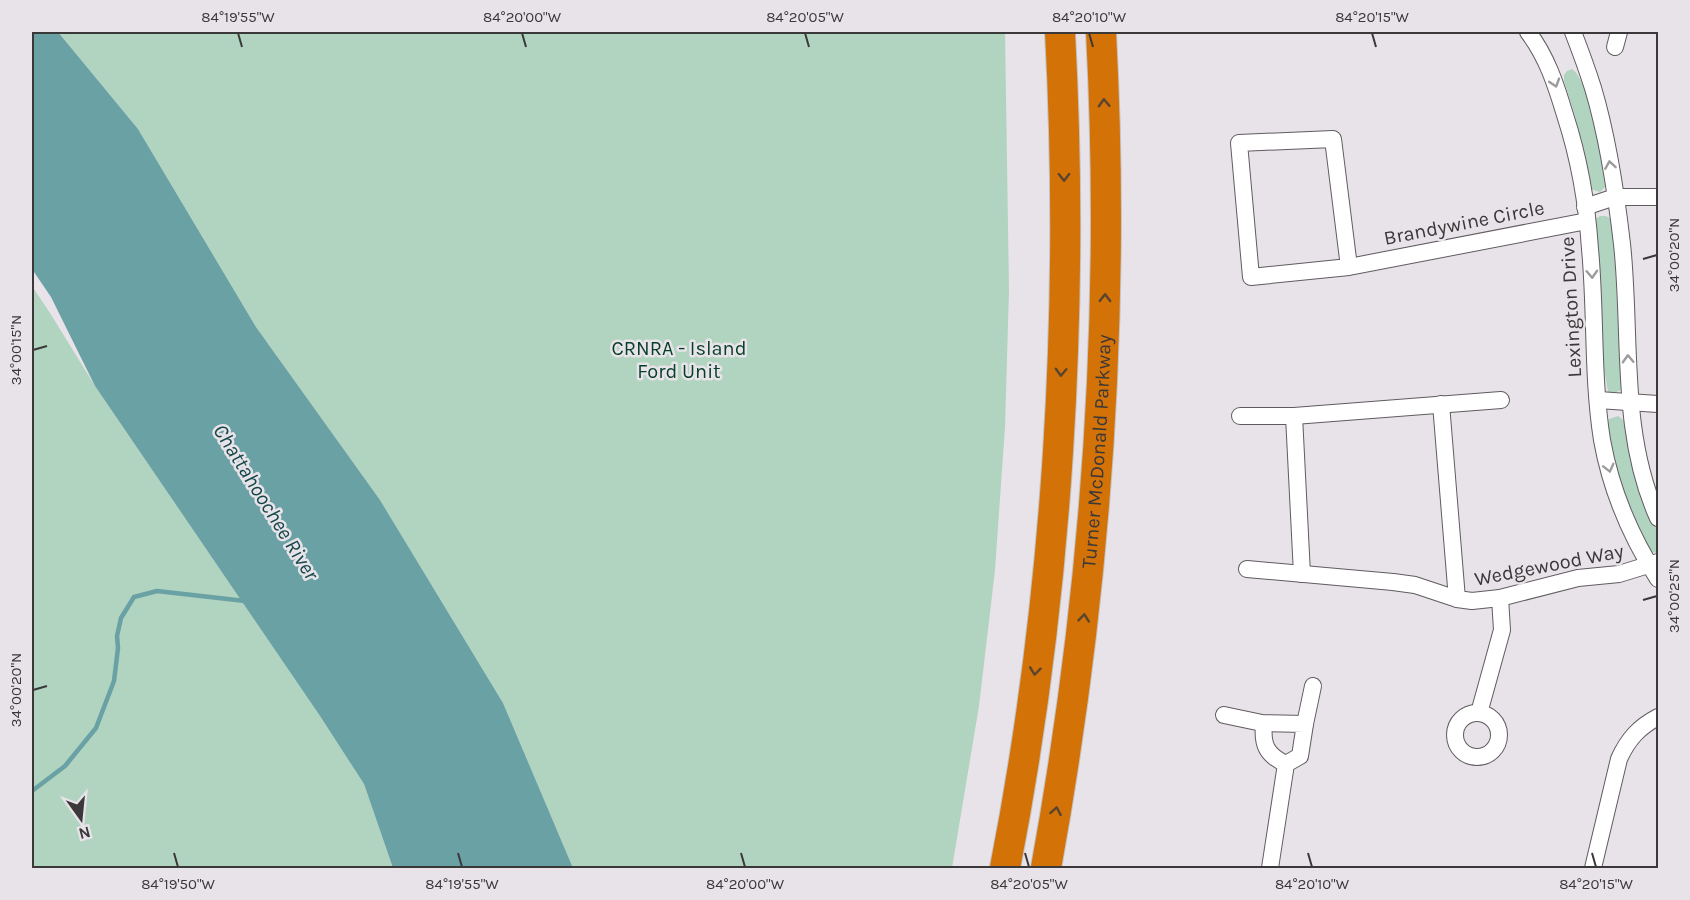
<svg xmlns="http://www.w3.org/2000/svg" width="1690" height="900" font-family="Karla,sans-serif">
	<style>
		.green { fill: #b0d4bf }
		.water { fill: #69a1a4 }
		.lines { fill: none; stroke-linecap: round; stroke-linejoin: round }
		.stream { stroke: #69a1a4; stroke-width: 4.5 }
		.minor-casing { stroke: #605b60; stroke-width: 18 }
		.motorway-casing { stroke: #c4c3c4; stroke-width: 32 }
		.minor { stroke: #fff; stroke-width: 16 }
		.motorway { stroke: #d37207; stroke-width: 30 }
		.oneway { stroke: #9d9c9c }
		.oneway2 { stroke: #594430 }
		.ticks { fill: none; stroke: #3b383a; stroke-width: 2 }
		.labels { text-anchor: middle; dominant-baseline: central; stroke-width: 5; stroke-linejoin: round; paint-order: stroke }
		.street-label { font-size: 20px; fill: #3b383a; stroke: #e8e3e8 }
		.park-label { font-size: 20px; fill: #053f27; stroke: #e8e3e8 }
		.water-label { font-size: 21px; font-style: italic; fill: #13474a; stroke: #e8e3e8 }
		.neatline { fill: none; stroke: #3b383a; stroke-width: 2 }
		.ticks-label { font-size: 15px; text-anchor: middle; fill: #3b383a }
	</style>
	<rect width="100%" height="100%" fill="#e8e3e8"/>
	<g class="green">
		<polygon points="58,32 1005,32 1009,290 1005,427 995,570 979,706 952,868 573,868 503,703 380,500 256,327 138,129"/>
		<path d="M1572,69C1591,82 1602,160 1607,185L1600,192L1590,189L1575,116L1564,81V75L1567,71Z"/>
		<polygon points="1600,216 1606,216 1611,219 1613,227 1621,381 1621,390 1612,394 1608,392 1601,351 1596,219"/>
		<polygon points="32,286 50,313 95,386 320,716 364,784 393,868 32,868"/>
		<path d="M1618,416L1622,419L1626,425L1649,512L1658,532V553L1652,552L1648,549C1637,525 1600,443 1609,419Z"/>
	</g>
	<polygon class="water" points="32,32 58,32 138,129 256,327 380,500 503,703 573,868 393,868 364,784 320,716 95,386 51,297 32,269"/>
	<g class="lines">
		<polyline class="stream" points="32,791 65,766 96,728 114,681 118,648 117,636 121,618 134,597 157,591 245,601"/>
		<defs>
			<g id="minor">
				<path d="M1528,32C1547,57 1556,85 1565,115C1579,158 1587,203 1590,249C1596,312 1592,377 1602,440C1611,490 1631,537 1658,579"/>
				<path d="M1573,32C1580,50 1587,69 1593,88C1608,138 1616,192 1622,244C1632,336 1619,432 1658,518"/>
				<polyline points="1615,47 1619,32"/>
				<polyline points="1585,207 1615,197 1658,197"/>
				<polyline points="1349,267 1251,277 1239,143 1333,139 1349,267 1587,221"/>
				<polyline points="1598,400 1658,404"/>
				<polyline points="1441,404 1457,599"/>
				<polyline points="1240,416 1294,416 1501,400"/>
				<polyline points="1294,416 1302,574"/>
				<polyline points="1247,569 1393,582 1415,585 1457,599 1472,601 1500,598 1578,578 1619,574 1658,562"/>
				<circle cx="1477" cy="735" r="22"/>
				<polyline points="1479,713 1502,630 1500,598"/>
				<polyline points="1224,715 1262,723 1305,724 1300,756 1286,764 1270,868"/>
				<path d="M1264,724C1262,744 1266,755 1286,764"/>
				<polyline points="1305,724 1313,686"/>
				<path d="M1593,868L1619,759C1628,739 1639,727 1658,717"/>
			</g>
			<g id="motorway">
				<path d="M1005,868C1058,597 1075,308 1060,32"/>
				<path id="s1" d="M1046,868C1096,593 1116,311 1101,32"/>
			</g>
		</defs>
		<use href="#minor" class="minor-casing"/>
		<use href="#motorway" class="motorway-casing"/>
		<use href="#minor" class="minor"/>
		<use href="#motorway" class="motorway"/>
	</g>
	<defs><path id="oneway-chevron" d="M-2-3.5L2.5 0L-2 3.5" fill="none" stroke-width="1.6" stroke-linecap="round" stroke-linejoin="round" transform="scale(1.5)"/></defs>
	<g class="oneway">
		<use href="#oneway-chevron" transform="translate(1555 83) rotate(72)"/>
		<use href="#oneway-chevron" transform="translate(1610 165) rotate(-99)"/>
		<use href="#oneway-chevron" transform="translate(1592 274) rotate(87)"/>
		<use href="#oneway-chevron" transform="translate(1628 359) rotate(-92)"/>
		<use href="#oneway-chevron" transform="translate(1609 468) rotate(76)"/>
	</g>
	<g class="oneway2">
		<use href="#oneway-chevron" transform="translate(1104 103) rotate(-92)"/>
		<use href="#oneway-chevron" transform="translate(1064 177) rotate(89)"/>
		<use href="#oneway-chevron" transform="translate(1105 298) rotate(-89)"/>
		<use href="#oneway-chevron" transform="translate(1061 372) rotate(92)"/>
		<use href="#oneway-chevron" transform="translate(1084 618) rotate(-84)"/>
		<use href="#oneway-chevron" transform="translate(1035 671) rotate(97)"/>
		<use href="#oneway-chevron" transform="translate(1056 811) rotate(-80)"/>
	</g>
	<path class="ticks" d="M238,33L242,47M522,33L526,47M805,33L809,47M1089,33L1093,47M1372,33L1376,47M1643,259L1657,255M33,350L47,346M1643,600L1657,596M33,690L47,686M174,853L178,867M458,853L462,867M741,853L745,867M1025,853L1029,867M1308,853L1312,867M1592,853L1596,867"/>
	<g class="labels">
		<g class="street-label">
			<text transform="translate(1464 223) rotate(-11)">Brandywine Circle</text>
			<text transform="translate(1571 307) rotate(-93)">Lexington Drive</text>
			<text stroke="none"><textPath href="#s1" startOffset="420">Turner McDonald Parkway</textPath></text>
			<text transform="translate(1549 565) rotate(-11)">Wedgewood Way</text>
		</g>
		<g class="park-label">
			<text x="679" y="348">CRNRA - Island<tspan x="679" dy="23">Ford Unit</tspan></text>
		</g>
		<g class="water-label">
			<text transform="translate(266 502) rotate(58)">Chattahoochee River</text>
		</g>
	</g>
	<rect width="1690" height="900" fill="none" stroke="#e8e3e8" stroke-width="66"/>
	<g transform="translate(81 819) rotate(165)" stroke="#e8e3e8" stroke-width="4.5" paint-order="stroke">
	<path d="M0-4.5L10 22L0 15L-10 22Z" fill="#3b383a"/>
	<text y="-9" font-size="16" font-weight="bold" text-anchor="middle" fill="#3b383a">N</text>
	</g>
	<rect x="33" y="33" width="1624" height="834" class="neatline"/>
	<g class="ticks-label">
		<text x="238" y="22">84°19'55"W</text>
		<text x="522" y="22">84°20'00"W</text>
		<text x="805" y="22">84°20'05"W</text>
		<text x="1089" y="22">84°20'10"W</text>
		<text x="1372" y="22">84°20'15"W</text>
		<text transform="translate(1674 255) rotate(-90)" y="5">34°00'20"N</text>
		<text transform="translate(16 350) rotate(-90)" y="5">34°00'15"N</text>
		<text transform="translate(1674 596) rotate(-90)" y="5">34°00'25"N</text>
		<text transform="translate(16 690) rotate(-90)" y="5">34°00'20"N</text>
		<text x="178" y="889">84°19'50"W</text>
		<text x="462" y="889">84°19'55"W</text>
		<text x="745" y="889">84°20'00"W</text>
		<text x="1029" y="889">84°20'05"W</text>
		<text x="1312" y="889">84°20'10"W</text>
		<text x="1596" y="889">84°20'15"W</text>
	</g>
</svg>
